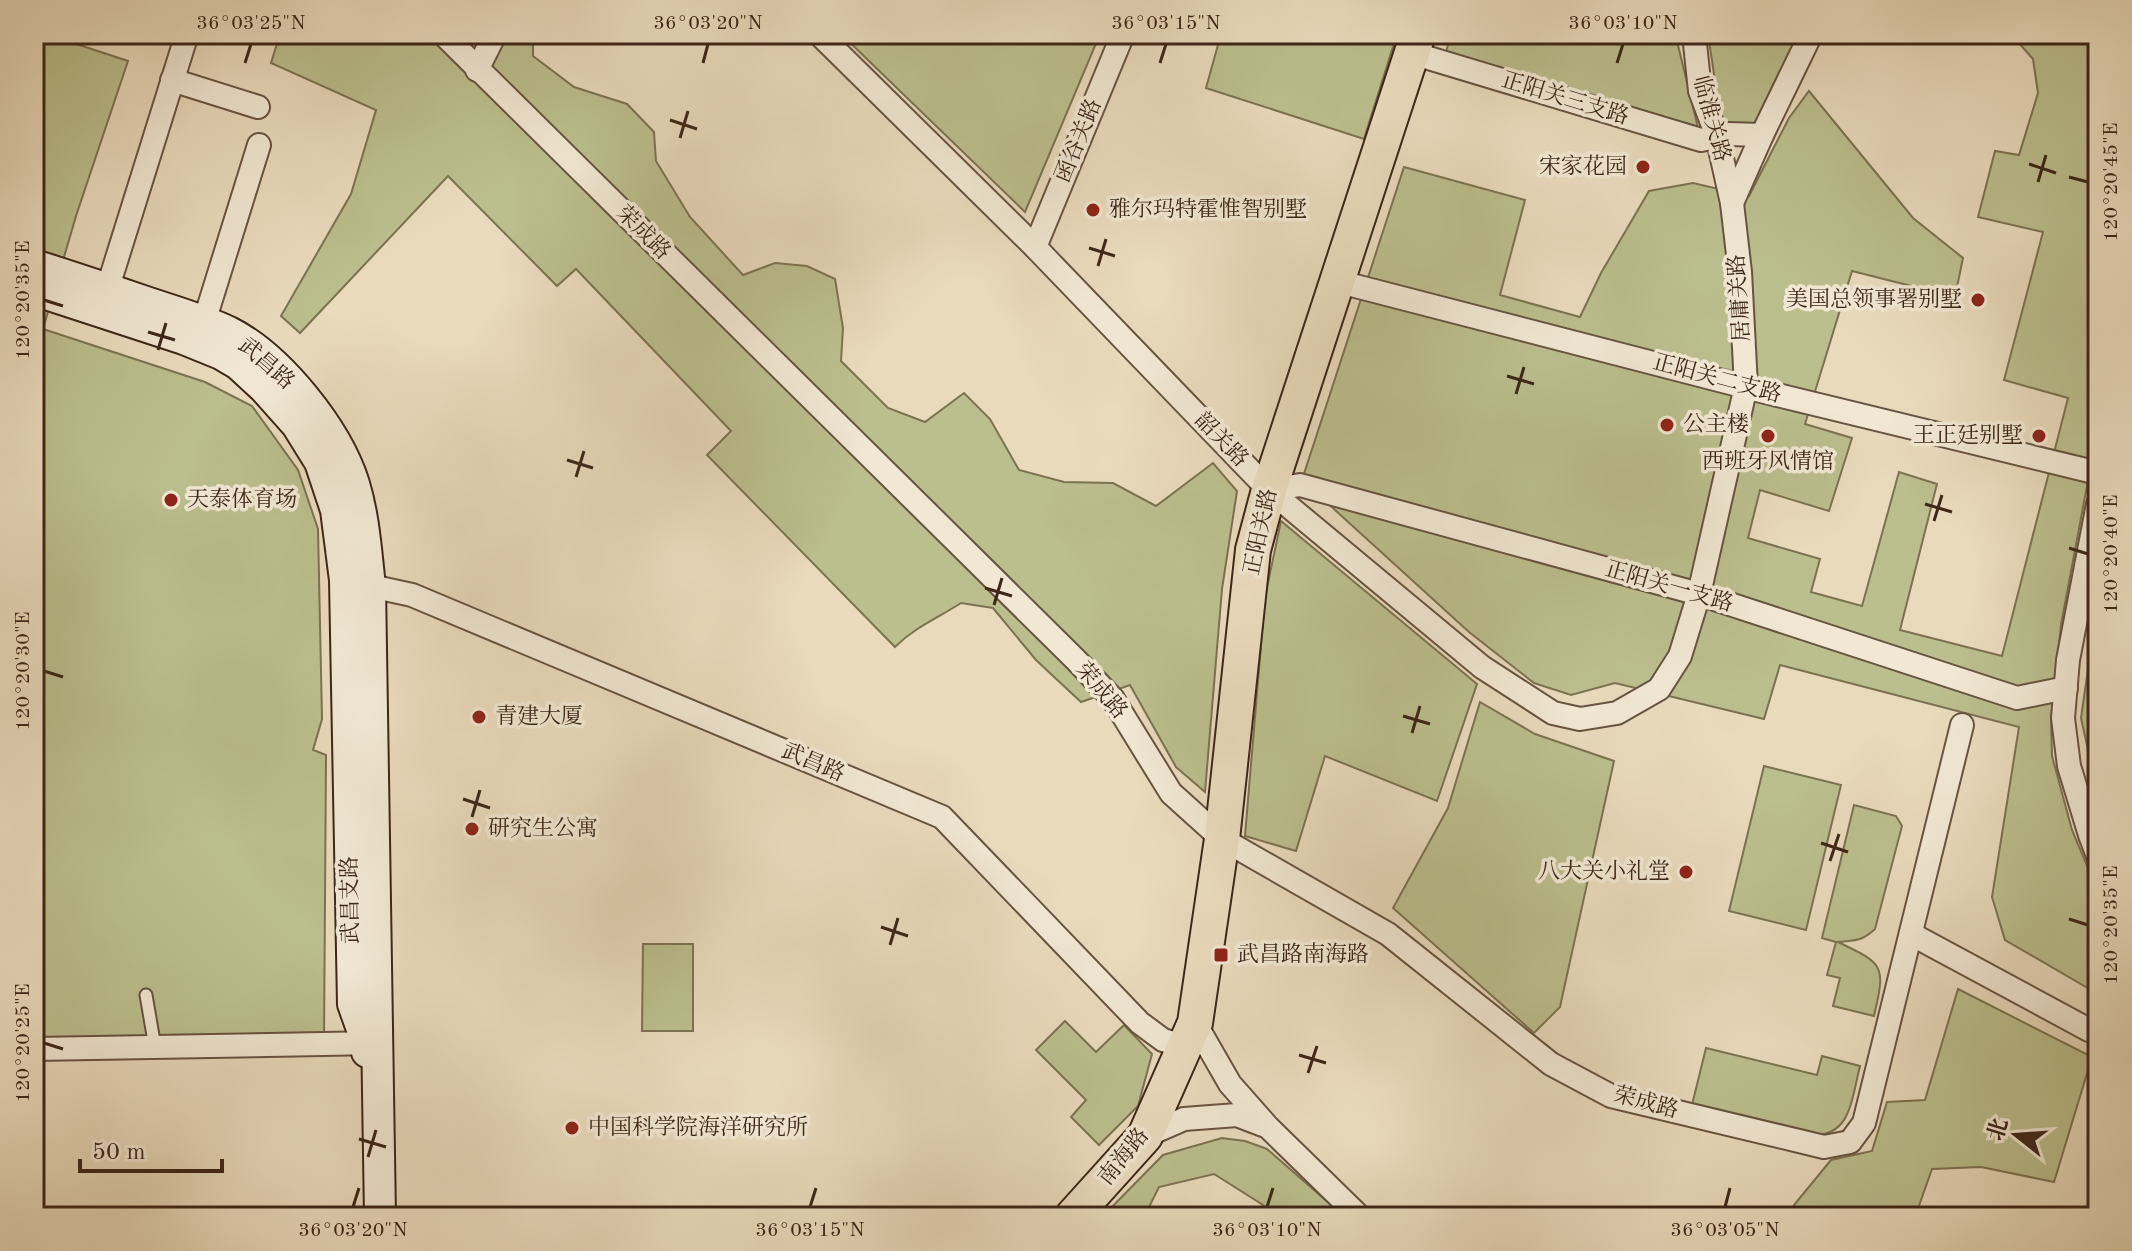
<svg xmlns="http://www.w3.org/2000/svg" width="2132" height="1251" font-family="'Old Standard TT','Noto Serif SC',serif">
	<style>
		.green { fill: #bbbe8d; stroke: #7c7253; stroke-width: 2 }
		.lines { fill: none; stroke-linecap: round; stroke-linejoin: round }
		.lane-casing { stroke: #695342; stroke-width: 15 }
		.street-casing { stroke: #695342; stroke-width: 26 }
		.secondary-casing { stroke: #3e2619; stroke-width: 34 }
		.primary-casing { stroke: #3e2619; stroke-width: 38 }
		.lane { stroke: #f1e7d3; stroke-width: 11 }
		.street { stroke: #f1e7d3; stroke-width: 22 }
		.secondary { stroke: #f1e7d3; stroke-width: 30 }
		.primary { stroke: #e9dabc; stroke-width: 34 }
		.ticks { fill: none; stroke: #3e2619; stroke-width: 3 }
		.poi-dot { fill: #8f2418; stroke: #f1e7d3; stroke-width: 3 }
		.labels { text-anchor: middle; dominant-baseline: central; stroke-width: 7; stroke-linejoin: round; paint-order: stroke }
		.street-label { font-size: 22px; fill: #3e2619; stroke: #f1e7d3 }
		.poi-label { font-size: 22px; fill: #3e2619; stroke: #f1e7d3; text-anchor: start }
		.neatline { fill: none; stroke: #3e2619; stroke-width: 3 }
		.ticks-label { font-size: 20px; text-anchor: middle; fill: #3e2619 }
	</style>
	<rect width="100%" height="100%" fill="#e9dabc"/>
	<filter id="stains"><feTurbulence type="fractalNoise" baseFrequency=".0025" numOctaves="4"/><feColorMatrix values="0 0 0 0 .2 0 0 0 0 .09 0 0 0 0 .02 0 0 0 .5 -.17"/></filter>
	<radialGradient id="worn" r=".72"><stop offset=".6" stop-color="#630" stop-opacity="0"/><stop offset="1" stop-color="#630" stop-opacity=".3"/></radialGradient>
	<g class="green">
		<polygon points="34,34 46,34 128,61 76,216 43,329 205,382 252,406 298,470 318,529 322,719 313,750 326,755 324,1044 34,1049"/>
		<path d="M280,34H533V56L574,87L627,104L654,132L656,161L690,217L743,275L775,263L807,266L835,279L843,328L841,361L888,408L925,422L964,393L990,419L1019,470L1064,482L1113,483L1156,506L1213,463L1237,491L1222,589L1205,792L1176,767L1130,685L1081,702L1036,660L993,608L961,603C938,618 915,627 895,647L707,455L731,431L576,269L557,286L448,176L300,333L281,316L351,194L376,110L271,63Z"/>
		<polygon points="841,34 1100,34 1025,212"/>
		<polygon points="1221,34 1397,34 1364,139 1206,88"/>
		<polygon points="1451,34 1666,34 1676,37 1701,140 1441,70"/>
		<polygon points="1708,34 1799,34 1753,138 1721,121"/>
		<polygon points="2011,34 2098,35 2098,427 2061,625 2051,719 2052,756 2072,830 2098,892 2098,994 2005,940 1992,897 2019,727 1780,665 1764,719 1615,683 1571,695 1534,683 1469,632 1302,480 1404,167 1525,200 1500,295 1580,317 1601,273 1649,191 1693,183 1749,196 1789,118 1809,91 1913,218 1963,258 1955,297 1852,271 1805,424 1852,438 1829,511 1760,490 1748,538 1820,559 1811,592 1862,606 1899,472 1937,484 1900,630 2002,656 2068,398 2004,380 2043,232 1978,217 1995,151 2019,155 2038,93 2033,59"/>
		<polygon points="1281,521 1477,684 1437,801 1325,756 1296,851 1245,836 1265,597"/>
		<polygon points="2098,600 2098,796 2081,718"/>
		<polygon points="1480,702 1535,734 1614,761 1560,1007 1534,1033 1393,908 1448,808"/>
		<polygon points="1764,766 1841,785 1806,930 1729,911"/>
		<path d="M1854,805L1896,816L1902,826L1875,929C1861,942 1855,940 1838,942C1884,964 1886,965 1874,1016L1833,1006L1840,978L1827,975L1836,942L1822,938Z"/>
		<polygon points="643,944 693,944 693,1031 642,1031"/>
		<polygon points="1958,989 2092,1057 2054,1182 1981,1167 1932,1169 1915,1217 1789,1217 1794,1205 1831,1160 1872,1151 1887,1102 1925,1100"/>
		<polygon points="1065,1021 1096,1052 1124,1025 1152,1054 1138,1106 1099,1145 1071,1117 1086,1100 1036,1050"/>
		<path d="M1706,1048L1817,1075L1822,1056L1860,1066C1852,1096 1852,1136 1813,1135L1692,1105Z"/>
		<polygon points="1222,1138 1245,1141 1267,1149 1345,1217 1309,1217 1292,1207 1286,1217 1282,1217 1214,1174 1159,1187 1144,1217 1102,1217 1163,1155"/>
	</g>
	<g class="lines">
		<defs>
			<polyline id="lane" points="146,995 155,1047"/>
			<g id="street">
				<polyline points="443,34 1076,660 1113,699 1171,793 1222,839 1388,934 1551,1064 1611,1096 1824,1147 1850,1142 1864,1123 1962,725"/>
				<polyline points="819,34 1035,247 1269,490 1482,667 1553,713 1580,719 1617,713 1659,689 1680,656 1699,594 1746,386 1740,272 1732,203 1717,136 1700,91 1694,34"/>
				<polyline points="1412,53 1701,140 1729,134 1762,135"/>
				<polyline points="477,70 495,34"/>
				<polyline points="172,80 258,107"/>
				<polyline points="1732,203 1762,135 1811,34"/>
				<polyline points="1035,247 1123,34"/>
				<polyline points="1336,281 1765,392 2098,473"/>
				<polyline points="103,303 187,34"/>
				<polyline points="200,335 259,145"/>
				<polyline points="1269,490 1300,485 1699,594 2017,698 2066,688"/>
				<polyline points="2098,504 2068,660 2063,718 2069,766 2090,835 2098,856"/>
				<polyline points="357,583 412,595 942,817 1140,1023 1163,1040 1186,1047"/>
				<polyline points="1911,934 2089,1030 2098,1033"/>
				<polyline points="1195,1023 1230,1084 1268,1127 1360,1217"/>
				<polyline points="34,1049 378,1043"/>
				<polyline points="1145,1136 1184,1119 1237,1115 1263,1125"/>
			</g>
			<g id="secondary">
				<path d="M34,265C72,277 111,290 149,303C176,312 204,320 229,332C280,358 337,430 354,484C364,517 366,551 370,586L380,1217"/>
				<polyline points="34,290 184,339 221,354 238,364 264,388 297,425 320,462 336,510 345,580 353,1004 367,1043 367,1052"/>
			</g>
			<polyline id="primary" points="1072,1217 1145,1136 1195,1023 1222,839 1253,550 1269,490 1418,34"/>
		</defs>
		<use href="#lane" class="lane-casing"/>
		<use href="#street" class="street-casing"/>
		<use href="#secondary" class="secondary-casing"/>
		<use href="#primary" class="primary-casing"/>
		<use href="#lane" class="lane"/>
		<use href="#street" class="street"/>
		<use href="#secondary" class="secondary"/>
		<use href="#primary" class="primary"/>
	</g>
	<path class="ticks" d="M245,63L251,44M703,63L708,44M1160,63L1166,44M1617,63L1623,44M670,120L697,129M680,138L688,111M2029,164L2056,173M2069,177L2088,182M2038,182L2046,155M1089,248L1115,256M1098,266L1106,239M44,300L63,306M148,332L175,340M158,350L166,323M1507,376L1534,384M1516,394L1524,367M567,460L593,468M576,477L584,451M1925,504L1952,512M1934,521L1942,495M2069,548L2088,554M985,588L1012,596M994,605L1002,578M44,671L63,677M1403,716L1430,724M1412,733L1420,706M463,799L490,808M472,817L480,790M1821,843L1848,852M1830,861L1839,834M2069,919L2088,925M881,927L908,936M890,945L898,918M44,1043L63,1049M1299,1055L1326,1063M1308,1073L1317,1046M359,1139L386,1147M368,1157L376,1130M353,1207L359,1188M810,1207L816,1188M1267,1207L1273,1188M1725,1207L1730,1188"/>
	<g class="poi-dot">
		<circle cx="1643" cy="167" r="8"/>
		<circle cx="1093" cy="210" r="8"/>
		<circle cx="1978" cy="300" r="8"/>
		<circle cx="1667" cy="425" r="8"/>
		<circle cx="1768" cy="436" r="8"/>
		<circle cx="2039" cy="436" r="8"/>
		<circle cx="171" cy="500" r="8"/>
		<circle cx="479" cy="717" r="8"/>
		<circle cx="472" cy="829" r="8"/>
		<circle cx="1686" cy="872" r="8"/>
		<rect x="1213" y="947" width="16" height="16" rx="4"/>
		<circle cx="572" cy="1128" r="8"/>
	</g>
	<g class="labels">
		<g class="street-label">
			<text transform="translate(1565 99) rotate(17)">正阳关三支路</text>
			<text transform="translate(1711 119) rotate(75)">临淮关路</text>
			<text transform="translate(1079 141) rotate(-68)">函谷关路</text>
			<text transform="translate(643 233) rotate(45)">荣成路</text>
			<text transform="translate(1740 298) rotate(-94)">居庸关路</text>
			<text transform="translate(266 364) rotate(41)">武昌路</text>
			<text transform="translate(1717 379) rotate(15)">正阳关二支路</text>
			<text transform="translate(1221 440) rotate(46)">韶关路</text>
			<text transform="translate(1261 532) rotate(-78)">正阳关路</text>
			<text transform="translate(1669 587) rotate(16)">正阳关一支路</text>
			<text transform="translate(1101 691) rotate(50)">荣成路</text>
			<text transform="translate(813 763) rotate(23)">武昌路</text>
			<text transform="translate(351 900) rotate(-91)">武昌支路</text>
			<text transform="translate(1646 1103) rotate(15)">荣成路</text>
			<text transform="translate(1124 1157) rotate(-51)">南海路</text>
		</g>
		<g class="poi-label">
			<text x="1627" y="167" text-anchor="end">宋家花园</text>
			<text x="1109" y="210">雅尔玛特霍惟智别墅</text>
			<text x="1962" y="300" text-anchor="end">美国总领事署别墅</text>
			<text x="1683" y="425">公主楼</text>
			<text x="2023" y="436" text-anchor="end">王正廷别墅</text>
			<text x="1768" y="462" text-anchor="middle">西班牙风情馆</text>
			<text x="187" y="500">天泰体育场</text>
			<text x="495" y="717">青建大厦</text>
			<text x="488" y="829">研究生公寓</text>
			<text x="1670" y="872" text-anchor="end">八大关小礼堂</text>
			<text x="1237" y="955">武昌路南海路</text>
			<text x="588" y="1128">中国科学院海洋研究所</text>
		</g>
	</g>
	<rect width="2132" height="1251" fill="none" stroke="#e9dabc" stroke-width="88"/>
	<g transform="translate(2016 1135) rotate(287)" stroke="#f1e7d3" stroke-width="6" paint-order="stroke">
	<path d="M0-6L14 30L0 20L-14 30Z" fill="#3e2619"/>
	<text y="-12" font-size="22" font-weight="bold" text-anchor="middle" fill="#3e2619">北</text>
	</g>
	<path d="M80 1159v12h142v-12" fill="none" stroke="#3e2619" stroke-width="4"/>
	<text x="92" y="1159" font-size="24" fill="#3e2619" stroke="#f1e7d3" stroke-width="6" paint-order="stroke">50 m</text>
	<rect x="44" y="44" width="2044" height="1163" class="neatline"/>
	<g class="ticks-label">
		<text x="251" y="29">36°03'25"N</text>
		<text x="708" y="29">36°03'20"N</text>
		<text x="1166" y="29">36°03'15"N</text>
		<text x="1623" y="29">36°03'10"N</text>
		<text transform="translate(2110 182) rotate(-90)" y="7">120°20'45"E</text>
		<text transform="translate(22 300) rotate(-90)" y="7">120°20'35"E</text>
		<text transform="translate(2110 554) rotate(-90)" y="7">120°20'40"E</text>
		<text transform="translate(22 671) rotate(-90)" y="7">120°20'30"E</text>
		<text transform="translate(2110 925) rotate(-90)" y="7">120°20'35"E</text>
		<text transform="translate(22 1043) rotate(-90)" y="7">120°20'25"E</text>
		<text x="353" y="1236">36°03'20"N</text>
		<text x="810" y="1236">36°03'15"N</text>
		<text x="1267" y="1236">36°03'10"N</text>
		<text x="1725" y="1236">36°03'05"N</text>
	</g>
	<rect width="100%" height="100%" filter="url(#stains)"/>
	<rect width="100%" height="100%" fill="url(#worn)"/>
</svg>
